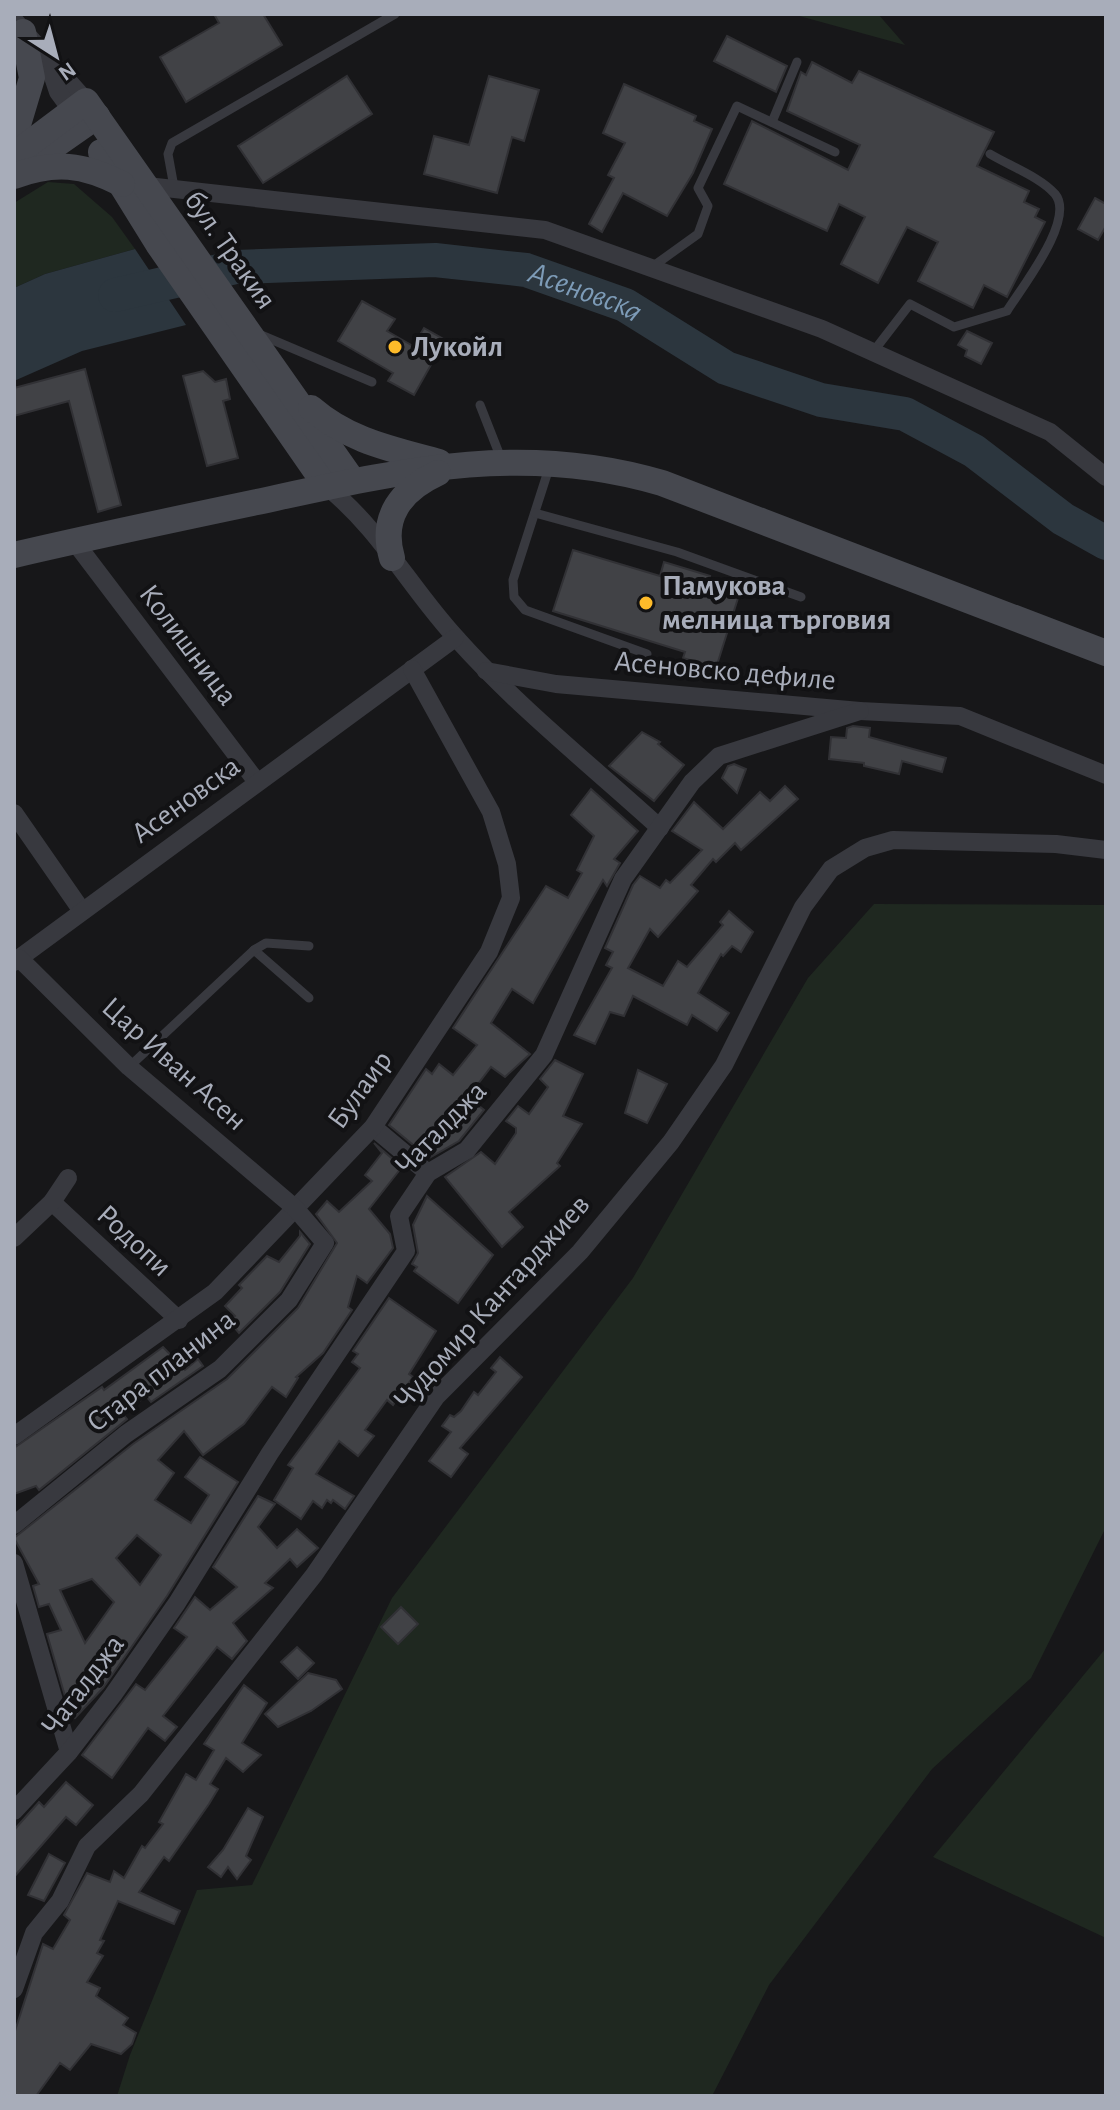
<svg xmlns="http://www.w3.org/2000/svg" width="1120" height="2110" font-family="'Alegreya Sans',sans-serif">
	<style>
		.green { fill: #1f2820 }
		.water { fill: #2c363e }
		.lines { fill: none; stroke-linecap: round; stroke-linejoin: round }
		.river { stroke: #2c363e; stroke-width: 34 }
		.building { fill: #414246; stroke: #313135; stroke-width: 2; fill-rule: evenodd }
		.lane { stroke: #38393f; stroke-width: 9 }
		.street { stroke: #38393f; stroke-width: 18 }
		.secondary { stroke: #46484f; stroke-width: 26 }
		.poi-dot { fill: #febb2a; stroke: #121214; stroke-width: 3 }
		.labels { text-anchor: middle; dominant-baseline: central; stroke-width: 8; stroke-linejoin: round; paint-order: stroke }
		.street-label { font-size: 30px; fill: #a8adba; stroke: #121214 }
		.poi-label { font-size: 30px; font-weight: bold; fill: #a8adba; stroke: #121214; text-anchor: start }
		.water-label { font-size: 32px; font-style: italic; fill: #7d9bb7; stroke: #121214 }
	</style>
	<rect width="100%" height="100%" fill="#171719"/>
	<g class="green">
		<polygon points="792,14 878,14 905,45"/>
		<polygon points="48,182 74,184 112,217 135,249 45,274 14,288 14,203"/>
		<polygon points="874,904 1106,905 1106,1527 1031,1678 932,1769 769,1985 712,2096 117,2096 130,2055 197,1890 252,1885 392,1598 633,1278 808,978"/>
		<polygon points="1106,1648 1106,1938 933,1857"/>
	</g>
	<polygon class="water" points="135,249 186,325 82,351 14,381 14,288 45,274"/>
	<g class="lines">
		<path class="river" id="s1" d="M115,295L236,267L435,260L526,270L625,305L726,368L821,400L905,414L974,451L1063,519L1106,543"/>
	</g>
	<g class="building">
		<polygon points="214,14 263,14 282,45 186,102 160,57 219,23"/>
		<polygon points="727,36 787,66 776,92 714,61"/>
		<polygon points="812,62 852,83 859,71 994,132 977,166 1029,191 1024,202 1039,209 1035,217 1045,222 1007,297 984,285 973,308 918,281 938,242 907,227 878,283 841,264 865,217 839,204 827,231 724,184 752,121 848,170 860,145 787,111 801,72 806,75"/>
		<polygon points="347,76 372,114 263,183 238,146"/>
		<polygon points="489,76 539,90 524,141 512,137 497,193 424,174 434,136 469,145"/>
		<polygon points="624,84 696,116 694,121 712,129 693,173 667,216 623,193 602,232 589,224 614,178 608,175 625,143 603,133"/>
		<polygon points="1095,198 1106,204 1106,226 1098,240 1078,229"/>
		<polygon points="362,301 395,319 387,331 413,346 424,328 445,340 414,395 388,381 393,373 338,341"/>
		<polygon points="967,331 992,343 981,364 965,356 967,350 958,345"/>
		<polygon points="85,369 121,505 98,512 69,401 14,416 14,388"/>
		<polygon points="203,371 215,382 226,379 230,399 223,401 238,458 207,466 183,376"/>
		<polygon points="573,550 660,576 664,562 710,576 707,585 739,595 716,668 683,658 685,652 553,611"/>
		<polygon points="853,726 870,728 869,737 946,758 942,772 902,761 899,774 864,766 864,763 829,759 831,737 846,738 847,728"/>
		<polygon points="642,732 660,742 658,744 684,765 654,801 609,766"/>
		<polygon points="734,764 746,769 737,793 722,778 728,766"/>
		<polygon points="785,786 798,799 741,850 735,843 716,862 713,859 691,885 698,891 658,937 650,929 628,968 663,986 678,961 687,967 723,925 720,922 729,911 753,932 741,952 732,946 723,956 721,954 698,993 729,1013 717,1031 692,1015 687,1025 633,996 624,1016 610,1012 595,1044 574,1035 612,968 606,965 613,952 605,948 633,885 640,876 660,888 666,880 670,883 702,850 672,831 694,802 723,829 760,792 770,801"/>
		<polygon points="591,789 638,831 614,859 620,863 607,886 603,880 533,1003 512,989 491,1023 530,1054 505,1077 491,1067 468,1097 484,1110 459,1141 429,1158 389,1125 426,1069 432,1074 439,1064 453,1075 477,1045 453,1028 546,886 568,898 582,873 577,870 594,836 571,815"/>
		<polygon points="555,1060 583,1074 563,1116 582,1124 557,1163 560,1166 509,1212 523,1227 502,1247 445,1177 481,1152 495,1164 516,1133 516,1128 506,1121 518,1106 529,1114 548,1087 540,1079"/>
		<polygon points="638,1070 667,1084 647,1123 625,1113"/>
		<path d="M374,1143L402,1167L369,1209L390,1234L393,1248L367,1283L357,1276L348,1307L352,1310L323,1353L296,1377L298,1378L286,1397L272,1387L244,1424L203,1455L184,1431L158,1460L174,1473L155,1500L191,1523L209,1495L185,1477L200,1457L238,1482L167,1596L103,1688L75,1718L69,1710L47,1634L61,1630L49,1604L39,1607L33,1586L39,1584L14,1538L133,1444L227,1379L298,1308L337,1243L316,1214L327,1201L339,1212L372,1181L365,1175L382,1153ZM137,1535L161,1555L140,1585L116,1558ZM92,1579L114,1602L85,1643L60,1590Z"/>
		<polygon points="427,1196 493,1255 458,1303 414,1271 417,1267 412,1264 418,1253 413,1225"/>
		<polygon points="300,1232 310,1244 280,1292 239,1333 229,1321 235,1316 225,1306 242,1288 239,1285 267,1256 279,1262 300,1236"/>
		<polygon points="389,1298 436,1331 409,1374 413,1377 393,1405 387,1400 365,1430 374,1436 358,1456 339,1441 316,1474 354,1496 345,1509 333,1500 331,1503 327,1500 322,1508 313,1501 301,1519 274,1500 293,1468 288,1465 360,1368 352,1362 358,1354 353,1351"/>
		<polygon points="163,1347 185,1370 198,1359 203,1366 151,1402 146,1396 123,1414 127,1419 39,1490 36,1486 14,1494 14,1448 102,1387 104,1390"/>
		<polygon points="500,1357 522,1377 460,1448 468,1454 451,1477 429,1461 451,1432 442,1426 450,1415 454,1417 461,1411 474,1392 478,1395 496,1372 491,1368"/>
		<polygon points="258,1496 275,1504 258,1527 277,1548 297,1529 318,1548 297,1567 290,1559 265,1583 273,1588 233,1623 247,1641 232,1659 217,1647 163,1716 177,1727 165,1741 148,1728 112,1778 82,1755 136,1684 145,1690 187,1637 174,1628 195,1597 210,1610 237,1587 213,1567"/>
		<polygon points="401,1607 418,1624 398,1644 381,1627"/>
		<polygon points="297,1647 314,1663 298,1679 281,1662"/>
		<polygon points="308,1673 336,1680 342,1689 311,1711 278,1727 265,1714"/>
		<polygon points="244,1685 267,1703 242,1743 261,1755 243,1772 226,1758 210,1784 218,1789 209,1804 169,1861 164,1857 139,1892 180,1911 174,1924 118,1901 100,1940 104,1941 97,1953 103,1956 87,1982 100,1988 96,1996 128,2018 123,2025 136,2033 132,2044 121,2054 91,2044 70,2070 60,2063 36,2096 14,2096 14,2034 43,1944 53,1949 70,1920 64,1915 87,1873 110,1882 114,1871 124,1878 142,1846 145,1848 163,1824 159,1822 186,1774 196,1780 214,1750 204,1744"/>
		<polygon points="66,1782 93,1805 76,1825 66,1817 14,1877 14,1830 39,1802 44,1807"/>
		<polygon points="248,1808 263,1817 246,1856 251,1860 237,1879 228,1867 221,1877 208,1867 223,1850"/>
		<polygon points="49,1854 65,1863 44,1901 28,1895"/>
	</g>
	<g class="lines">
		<g class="lane">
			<polyline points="772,122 797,62"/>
			<polyline points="174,187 168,154 172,143 395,14"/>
			<polyline points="652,267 698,234 708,206 698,188 737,106 835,152"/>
			<polyline points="261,335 372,382"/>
			<path d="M873,352L910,304L954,327L1007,311C1022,287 1076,219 1055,194C1040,177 1010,166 990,154"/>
			<polyline points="480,405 502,461"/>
			<polyline points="550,465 513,580 514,597 525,610 647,654"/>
			<polyline points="535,513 677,552 801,597"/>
			<polyline points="254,950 309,998"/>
			<polyline points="129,1067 254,950 266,943 309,946"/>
		</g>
		<g class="street">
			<polyline points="14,20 86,101"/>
			<polyline points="48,62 58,92 72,111"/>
			<polyline points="138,185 545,230 822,329 1050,432 1106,477"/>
			<path d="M327,487C380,529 412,591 458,640C519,708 592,766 660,828"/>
			<polyline points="74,541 257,782"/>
			<polyline points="486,671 556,684 860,711 960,716 1106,775"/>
			<polyline points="14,813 82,911"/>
			<polyline points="14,962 455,638"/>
			<polyline points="373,1127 428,1173"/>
			<polyline points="52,1202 179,1320"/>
			<polyline points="14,1238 52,1202 68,1178"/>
			<polyline points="14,1436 215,1292 373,1127 489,952 511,898 507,864 491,812 412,669"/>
			<polyline points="14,1525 126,1434 220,1369 289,1300 325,1243 295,1208 129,1067 19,958"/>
			<polyline points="14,1563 69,1752"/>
			<polyline points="14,1811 69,1752 113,1695 177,1603 270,1453 406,1251 399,1216 428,1173 467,1150 544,1055 623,879 692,782 719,756 860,711"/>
			<polyline points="14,1989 34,1933 60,1901 87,1846 141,1794 314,1575 436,1397 580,1252 671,1142 724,1065 803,907 831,869 865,848 893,840 1056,844 1106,850"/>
		</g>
		<g class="secondary">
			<polyline points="14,138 32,78 23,32"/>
			<polyline points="101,152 158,244 327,487"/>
			<polyline points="44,153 97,116"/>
			<polyline points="14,155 86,101 353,481"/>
			<path d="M14,176C55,161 83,164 122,184"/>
			<path d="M311,408C349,441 392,449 439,462"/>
			<path d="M14,555C95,536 176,519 257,502C396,472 521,441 662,483L1106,653"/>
			<path d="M392,558C380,517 401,490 438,473"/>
		</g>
	</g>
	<g class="poi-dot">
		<circle cx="395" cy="347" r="8"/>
		<circle cx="646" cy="603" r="8"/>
	</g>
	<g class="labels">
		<g class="street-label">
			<text transform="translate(230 250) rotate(55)">бул. Тракия</text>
			<text transform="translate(188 645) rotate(53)">Колишница</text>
			<text transform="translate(725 671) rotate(5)">Асеновско дефиле</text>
			<text transform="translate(186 800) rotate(-36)">Асеновска</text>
			<text transform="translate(174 1064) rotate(42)">Цар Иван Асен</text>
			<text transform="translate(360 1090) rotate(-54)">Булаир</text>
			<text transform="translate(441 1128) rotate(-46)">Чаталджа</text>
			<text transform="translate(134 1241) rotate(43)">Родопи</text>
			<text transform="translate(492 1302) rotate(-48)">Чудомир Кантарджиев</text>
			<text transform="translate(161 1371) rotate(-38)">Стара планина</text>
			<text transform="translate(83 1685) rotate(-53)">Чаталджа</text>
		</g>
		<g class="poi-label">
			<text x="411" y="347">Лукойл</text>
			<text x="662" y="586">Памукова<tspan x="662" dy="34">мелница търговия</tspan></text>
		</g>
		<g class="water-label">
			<text stroke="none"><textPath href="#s1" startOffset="478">Асеновска</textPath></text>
		</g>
	</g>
	<rect width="1120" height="2110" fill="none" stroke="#a8adba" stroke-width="32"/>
	<g transform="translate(56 56) rotate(144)" stroke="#121214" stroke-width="6" paint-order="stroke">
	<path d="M0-6L14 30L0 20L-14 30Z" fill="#a8adba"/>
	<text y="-12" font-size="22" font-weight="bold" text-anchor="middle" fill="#a8adba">N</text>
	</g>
</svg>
